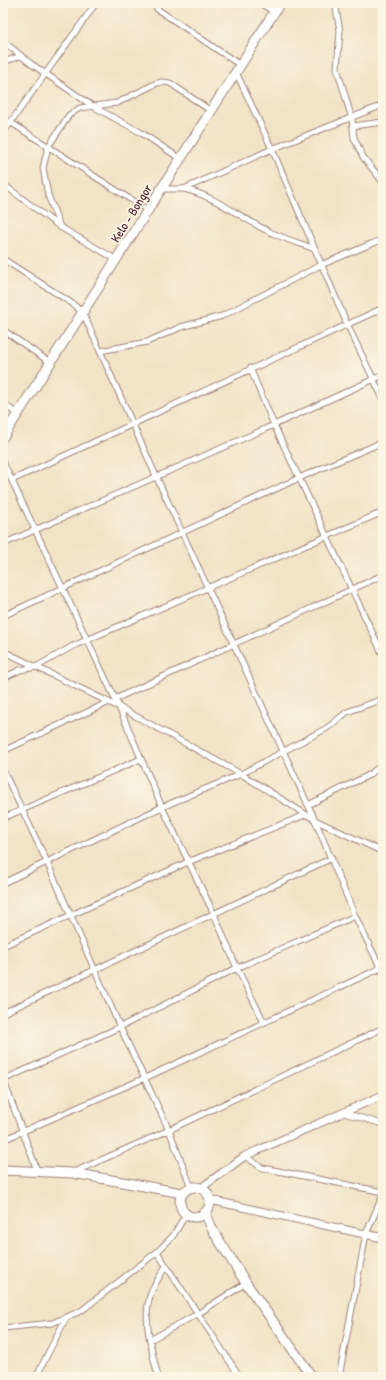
<svg xmlns="http://www.w3.org/2000/svg" width="386" height="1380" font-family="'Patrick Hand',sans-serif">
	<style>
		.lines { fill: none; stroke-linecap: round; stroke-linejoin: round }
		.street-casing { stroke: #9e8178; stroke-width: 7 }
		.secondary-casing { stroke: #9e8178; stroke-width: 9 }
		.highway-casing { stroke: #9e8178; stroke-width: 11 }
		.street { stroke: #fff; stroke-width: 5 }
		.secondary { stroke: #fff; stroke-width: 7 }
		.highway { stroke: #fff; stroke-width: 9 }
		.labels { text-anchor: middle; dominant-baseline: central; stroke-width: 3.5; stroke-linejoin: round; paint-order: stroke }
		.street-label { font-size: 13px; fill: #4a1f2b; stroke: #fcf5e5 }
	</style>
	<rect width="100%" height="100%" fill="#fcf5e5"/>
	<filter id="ink" filterUnits="userSpaceOnUse"><feTurbulence type="fractalNoise" baseFrequency=".025" numOctaves="2"/><feDisplacementMap in="SourceGraphic" scale="8" xChannelSelector="R" yChannelSelector="G"/><feConvolveMatrix kernelMatrix="1 2 1 2 8 2 1 2 1" color-interpolation-filters="sRGB"/></filter>
	<filter id="wash" filterUnits="userSpaceOnUse"><feTurbulence type="fractalNoise" baseFrequency=".012" numOctaves="4" result="noise"/><feDisplacementMap in="SourceGraphic" scale="16" xChannelSelector="R" yChannelSelector="G"/><feGaussianBlur stdDeviation="0.9" result="paint"/><feColorMatrix in="noise" values="0 0 0 0 0 0 0 0 0 0 0 0 0 0 0 0 0 1.4 0 .05"/><feComposite in="paint" operator="in"/></filter>
	<g filter="url(#wash)">
		<rect width="100%" height="100%" fill="#f1e3c5"/>
	</g>
	<g filter="url(#ink)">
		<g class="lines">
			<defs>
				<g id="street">
					<polyline points="260,3 274,12"/>
					<polyline points="335,3 340,31 337,68 352,119 354,138 363,157 383,182"/>
					<polyline points="157,9 240,65"/>
					<polyline points="3,41 30,63 94,107 140,132 181,159"/>
					<polyline points="3,62 21,56"/>
					<polyline points="236,72 272,149 347,324 383,399"/>
					<polyline points="10,122 147,210"/>
					<polyline points="353,126 383,122"/>
					<polyline points="3,133 96,3"/>
					<polyline points="3,184 60,227 117,260"/>
					<polyline points="162,189 184,189 272,149 383,105"/>
					<path d="M184,189C215,196 238,216 266,230C281,238 299,243 315,249"/>
					<polyline points="60,227 48,195 43,168 48,147 69,115 80,108 117,103 157,83 163,82 170,83 211,111"/>
					<polyline points="3,259 73,304 83,313 156,476 315,820 355,916 383,973"/>
					<polyline points="3,330 51,363"/>
					<polyline points="100,351 147,342 181,327 222,316 321,265 383,239"/>
					<polyline points="250,368 274,425 383,655"/>
					<polyline points="3,403 18,415"/>
					<polyline points="3,462 119,707 162,807 214,914 237,968 264,1022"/>
					<polyline points="12,480 383,308"/>
					<polyline points="3,544 274,425 383,375"/>
					<polyline points="3,616 299,478 383,442"/>
					<polyline points="3,651 119,707 241,774 315,820 383,852"/>
					<polyline points="3,678 20,670 36,667 73,646 383,512"/>
					<polyline points="115,699 383,575"/>
					<polyline points="3,751 107,703"/>
					<polyline points="3,770 47,862 120,1027 169,1130 191,1187"/>
					<polyline points="308,805 369,775 383,764"/>
					<polyline points="3,818 141,759"/>
					<polyline points="3,883 162,807 241,774 327,728 347,712 383,699"/>
					<polyline points="3,946 188,862 305,815"/>
					<polyline points="3,1013 332,858"/>
					<polyline points="3,1079 37,1170"/>
					<polyline points="3,1080 120,1027 237,968 355,916"/>
					<polyline points="344,1113 383,1124"/>
					<polyline points="3,1140 145,1078 383,967"/>
					<polyline points="245,1156 262,1168 268,1169 383,1192"/>
					<polyline points="74,1172 169,1130 383,1028"/>
					<polyline points="157,1252 240,1377"/>
					<polyline points="3,1328 52,1323 81,1311 157,1252 173,1236 186,1214"/>
					<polyline points="150,1340 199,1313 246,1283"/>
					<polyline points="36,1377 66,1318"/>
					<path d="M158,1377C153,1354 142,1319 150,1296C153,1286 160,1276 166,1266"/>
					<polyline points="339,1377 366,1234 383,1195"/>
				</g>
				<g id="secondary">
					<polyline points="201,1188 245,1156 383,1095"/>
					<polyline points="210,1200 383,1238"/>
				</g>
				<g id="highway">
					<polyline points="3,437 280,3"/>
					<polyline points="3,1170 73,1173 182,1193"/>
					<circle cx="195" cy="1202" r="15"/>
					<polyline points="205,1212 212,1229 246,1283 312,1377"/>
				</g>
			</defs>
			<use href="#street" class="street-casing"/>
			<use href="#secondary" class="secondary-casing"/>
			<use href="#highway" class="highway-casing"/>
			<use href="#street" class="street"/>
			<use href="#secondary" class="secondary"/>
			<use href="#highway" class="highway"/>
		</g>
	</g>
	<g class="labels">
		<g class="street-label">
			<text transform="translate(131 213) rotate(-58)">Kelo - Bongor</text>
		</g>
	</g>
	<rect width="386" height="1380" fill="none" stroke="#fcf5e5" stroke-width="16"/>
</svg>
